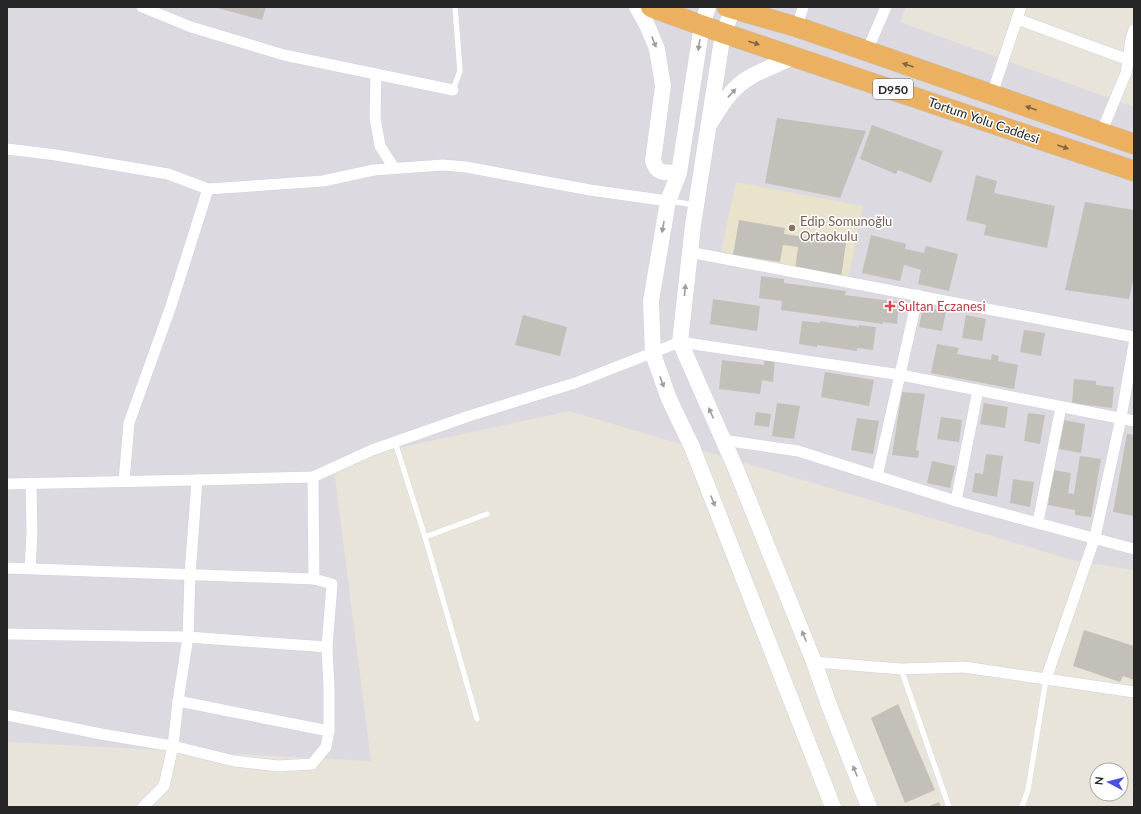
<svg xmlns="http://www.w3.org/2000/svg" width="1141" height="814" font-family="Lato,sans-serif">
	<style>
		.industrial { fill: #dcd9e0 }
		.education { fill: #e8e3ca }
		.building { fill: #c3c0b9 }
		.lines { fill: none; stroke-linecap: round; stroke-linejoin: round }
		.lane-casing { stroke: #cfcfde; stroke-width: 6 }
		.street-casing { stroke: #cfcfde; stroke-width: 12 }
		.secondary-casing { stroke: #cfcfde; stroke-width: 17 }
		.highway-casing { stroke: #c2c2c2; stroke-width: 21 }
		.lane { stroke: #fff; stroke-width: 5.5 }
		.street { stroke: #fff; stroke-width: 11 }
		.secondary { stroke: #fff; stroke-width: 16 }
		.highway { stroke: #ecb160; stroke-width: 20 }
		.oneway { fill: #9d9d9d }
		.oneway2 { fill: #7f6540 }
		.education-dot { fill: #8d6e63; stroke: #fff; stroke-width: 1.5 }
		.health-dot { fill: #e0444e; stroke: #fff; stroke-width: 1.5 }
		.labels { text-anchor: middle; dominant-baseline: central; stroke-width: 3; stroke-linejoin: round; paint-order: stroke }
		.shield { fill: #fff; stroke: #676767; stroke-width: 1 }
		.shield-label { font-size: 12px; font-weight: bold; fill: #262626 }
		.street-label { font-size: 13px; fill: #262626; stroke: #fff }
		.education-label { font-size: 13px; fill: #785e54; stroke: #fff; text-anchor: start }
		.health-label { font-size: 13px; fill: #be3a42; stroke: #fff; text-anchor: start }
	</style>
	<rect width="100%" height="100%" fill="#e8e4d9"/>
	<polygon class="industrial" points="7,7 906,7 900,22 1134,107 1134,570 1076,561 569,411 333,462 371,761 7,742"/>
	<polygon class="education" points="736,182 863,206 848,280 790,268 721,251"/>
	<g class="building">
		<polygon points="214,7 266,7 262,20"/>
		<polygon points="777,118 866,131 840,198 765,183"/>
		<polygon points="872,125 943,151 931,183 898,170 896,174 860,159"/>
		<polygon points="976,175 997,181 994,193 1055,206 1047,248 984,235 986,225 966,220"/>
		<polygon points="1085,202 1134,210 1134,276 1129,299 1065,290"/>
		<polygon points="739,220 785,228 784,234 846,243 841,278 795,270 798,247 783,245 780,262 733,255"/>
		<polygon points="871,235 906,244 905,249 924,253 926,246 958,254 949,291 918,284 921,270 904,265 900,281 862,273"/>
		<polygon points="761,276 784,279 784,283 846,291 845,295 899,302 897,324 883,322 883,324 781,310 782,301 759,298"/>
		<polygon points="713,299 760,306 757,331 710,324"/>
		<polygon points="923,307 946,311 942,331 919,327"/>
		<polygon points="523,315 567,327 560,356 515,345"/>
		<polygon points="966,315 986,319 982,341 962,338"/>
		<polygon points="802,321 820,323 820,321 859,327 859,325 876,327 873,350 857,348 857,351 817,345 817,347 799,344"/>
		<polygon points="1024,330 1045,333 1041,356 1020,352"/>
		<polygon points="937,344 959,348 957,354 991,360 992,354 999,356 998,361 1018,365 1014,389 931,373"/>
		<polygon points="765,357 775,358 773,382 762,380 760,394 719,389 722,360 764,365"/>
		<polygon points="825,372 874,380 869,406 821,397"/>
		<polygon points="1074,379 1096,381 1096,385 1114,387 1112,408 1072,403"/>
		<polygon points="902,392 925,394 916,450 919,451 918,458 892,455"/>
		<polygon points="777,403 800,406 794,439 772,436"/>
		<polygon points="984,403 1008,407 1005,428 980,424"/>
		<polygon points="756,412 771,414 769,427 754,425"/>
		<polygon points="1028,413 1045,415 1040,444 1024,441"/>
		<polygon points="941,417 962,420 959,442 937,439"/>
		<polygon points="857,418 879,421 873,454 851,450"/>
		<polygon points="1064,420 1085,424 1081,453 1059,449"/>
		<polygon points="1127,434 1134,435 1134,516 1113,512"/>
		<polygon points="986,454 1003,456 997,497 972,492 975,473 983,474"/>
		<polygon points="1080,456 1101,459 1091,517 1075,515 1075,510 1048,505 1053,470 1071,473 1068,493 1074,494"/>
		<polygon points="932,461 955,466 950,488 927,483"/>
		<polygon points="1013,479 1034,482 1030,507 1010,503"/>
		<polygon points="1084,630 1134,646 1134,680 1123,676 1120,682 1073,666"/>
		<polygon points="898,704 935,790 905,803 871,718"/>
		<polygon points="939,802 941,807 927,807"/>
	</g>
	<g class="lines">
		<defs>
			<g id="lane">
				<polyline points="453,90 460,71 455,7"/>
				<polyline points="670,201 695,205"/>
				<polyline points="395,442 425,537 477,719"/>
				<polyline points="425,537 487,514"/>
				<polyline points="901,669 949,807"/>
				<polyline points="1022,807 1028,790 1046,679"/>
			</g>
			<g id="street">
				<polyline points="142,7 191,27 284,55 453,90"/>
				<polyline points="1017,19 1134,62"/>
				<polyline points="797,27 803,7"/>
				<polyline points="867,51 886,7"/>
				<polyline points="376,74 375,117 380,146 394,168"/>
				<polyline points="992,94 1021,7"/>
				<polyline points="1101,133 1126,73 1131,39 1134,30"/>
				<polyline points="7,149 56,155 168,174 208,189 323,181 374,170 443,165 466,167 590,190 668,201"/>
				<polyline points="689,252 1134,337"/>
				<polyline points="723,440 798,451 956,501 1134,549"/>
				<polyline points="877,476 918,295"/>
				<polyline points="313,477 372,450 469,416 575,383 680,342 901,375 1134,421"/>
				<polyline points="197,480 313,477 314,579"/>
				<polyline points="124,481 129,423 171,306 208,189"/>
				<polyline points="7,484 197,480 190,575 188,637 178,701 173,746 164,786 143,807"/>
				<polyline points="956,501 978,390"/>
				<polyline points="1038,522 1061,407"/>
				<polyline points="7,568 314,579 332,584 327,647 188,637 7,634"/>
				<polyline points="30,568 32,534 31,483"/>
				<polyline points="814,662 901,669 964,667 1134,692"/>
				<polyline points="1046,679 1095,537 1121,418 1134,344"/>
				<polyline points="178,701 329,731 329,688 327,647"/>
				<polyline points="7,715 101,734 173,746 234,761 278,766 312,764 326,747 329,731"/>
			</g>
			<g id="secondary">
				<path d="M637,7L647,25L657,49L663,86L653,161C657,175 666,172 679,173"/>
				<polyline points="708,7 702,25 679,173 668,201 651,301 653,354 669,399 692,447 833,807"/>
				<polyline points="733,10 723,33 693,225 680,342 736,469 814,662 829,705 869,807"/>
				<path d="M711,122C717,112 723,102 731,93C746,74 774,67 795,56"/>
			</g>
			<g id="highway">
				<polyline points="651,7 723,33 1134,171"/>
				<polyline points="727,7 797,27 867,51 1134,144"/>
			</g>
		</defs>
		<use href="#lane" class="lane-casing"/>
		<use href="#street" class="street-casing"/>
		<use href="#secondary" class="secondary-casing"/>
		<use href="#highway" class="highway-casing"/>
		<use href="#lane" class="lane"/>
		<use href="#street" class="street"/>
		<use href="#secondary" class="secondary"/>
		<use href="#highway" class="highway"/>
	</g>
	<defs><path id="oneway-solid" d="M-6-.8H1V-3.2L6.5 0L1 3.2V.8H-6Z"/></defs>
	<g class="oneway">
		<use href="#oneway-solid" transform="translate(654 42) rotate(69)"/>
		<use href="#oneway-solid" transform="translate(699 45) rotate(99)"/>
		<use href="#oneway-solid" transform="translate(732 93) rotate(-47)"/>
		<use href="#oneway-solid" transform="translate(663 227) rotate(100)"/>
		<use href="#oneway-solid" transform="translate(685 290) rotate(-84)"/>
		<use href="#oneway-solid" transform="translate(662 382) rotate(70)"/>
		<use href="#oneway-solid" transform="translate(711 413) rotate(-114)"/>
		<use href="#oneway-solid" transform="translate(713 501) rotate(68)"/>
		<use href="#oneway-solid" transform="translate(804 636) rotate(-112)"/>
		<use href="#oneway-solid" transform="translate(855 771) rotate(-112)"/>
	</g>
	<g class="oneway2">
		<use href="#oneway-solid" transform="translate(754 43) rotate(18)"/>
		<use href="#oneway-solid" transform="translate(908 65) rotate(-161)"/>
		<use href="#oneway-solid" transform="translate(1031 108) rotate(-161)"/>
		<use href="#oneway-solid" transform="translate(1063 147) rotate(19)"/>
	</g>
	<circle class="education-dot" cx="792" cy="228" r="4"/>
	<path class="health-dot" d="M888 300h4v4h4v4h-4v4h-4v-4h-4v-4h4z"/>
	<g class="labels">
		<rect class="shield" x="873" y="79" width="40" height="20" rx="3"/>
		<g class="shield-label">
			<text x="893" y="89">D950</text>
		</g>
		<g class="street-label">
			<text transform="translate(984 120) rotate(19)">Tortum Yolu Caddesi</text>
		</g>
		<g class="education-label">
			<text x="800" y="221">Edip Somunoğlu<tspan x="800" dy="15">Ortaokulu</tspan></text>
		</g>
		<g class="health-label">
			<text x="898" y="306">Sultan Eczanesi</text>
		</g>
	</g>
	<rect width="1141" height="814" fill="none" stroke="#262626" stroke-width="16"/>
	<g transform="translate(1109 782) rotate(277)"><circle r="19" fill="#ffffff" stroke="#a8a8a8"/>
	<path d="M0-3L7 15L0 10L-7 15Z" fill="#494fe5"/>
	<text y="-6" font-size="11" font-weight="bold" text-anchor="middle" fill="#262626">N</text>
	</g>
</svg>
